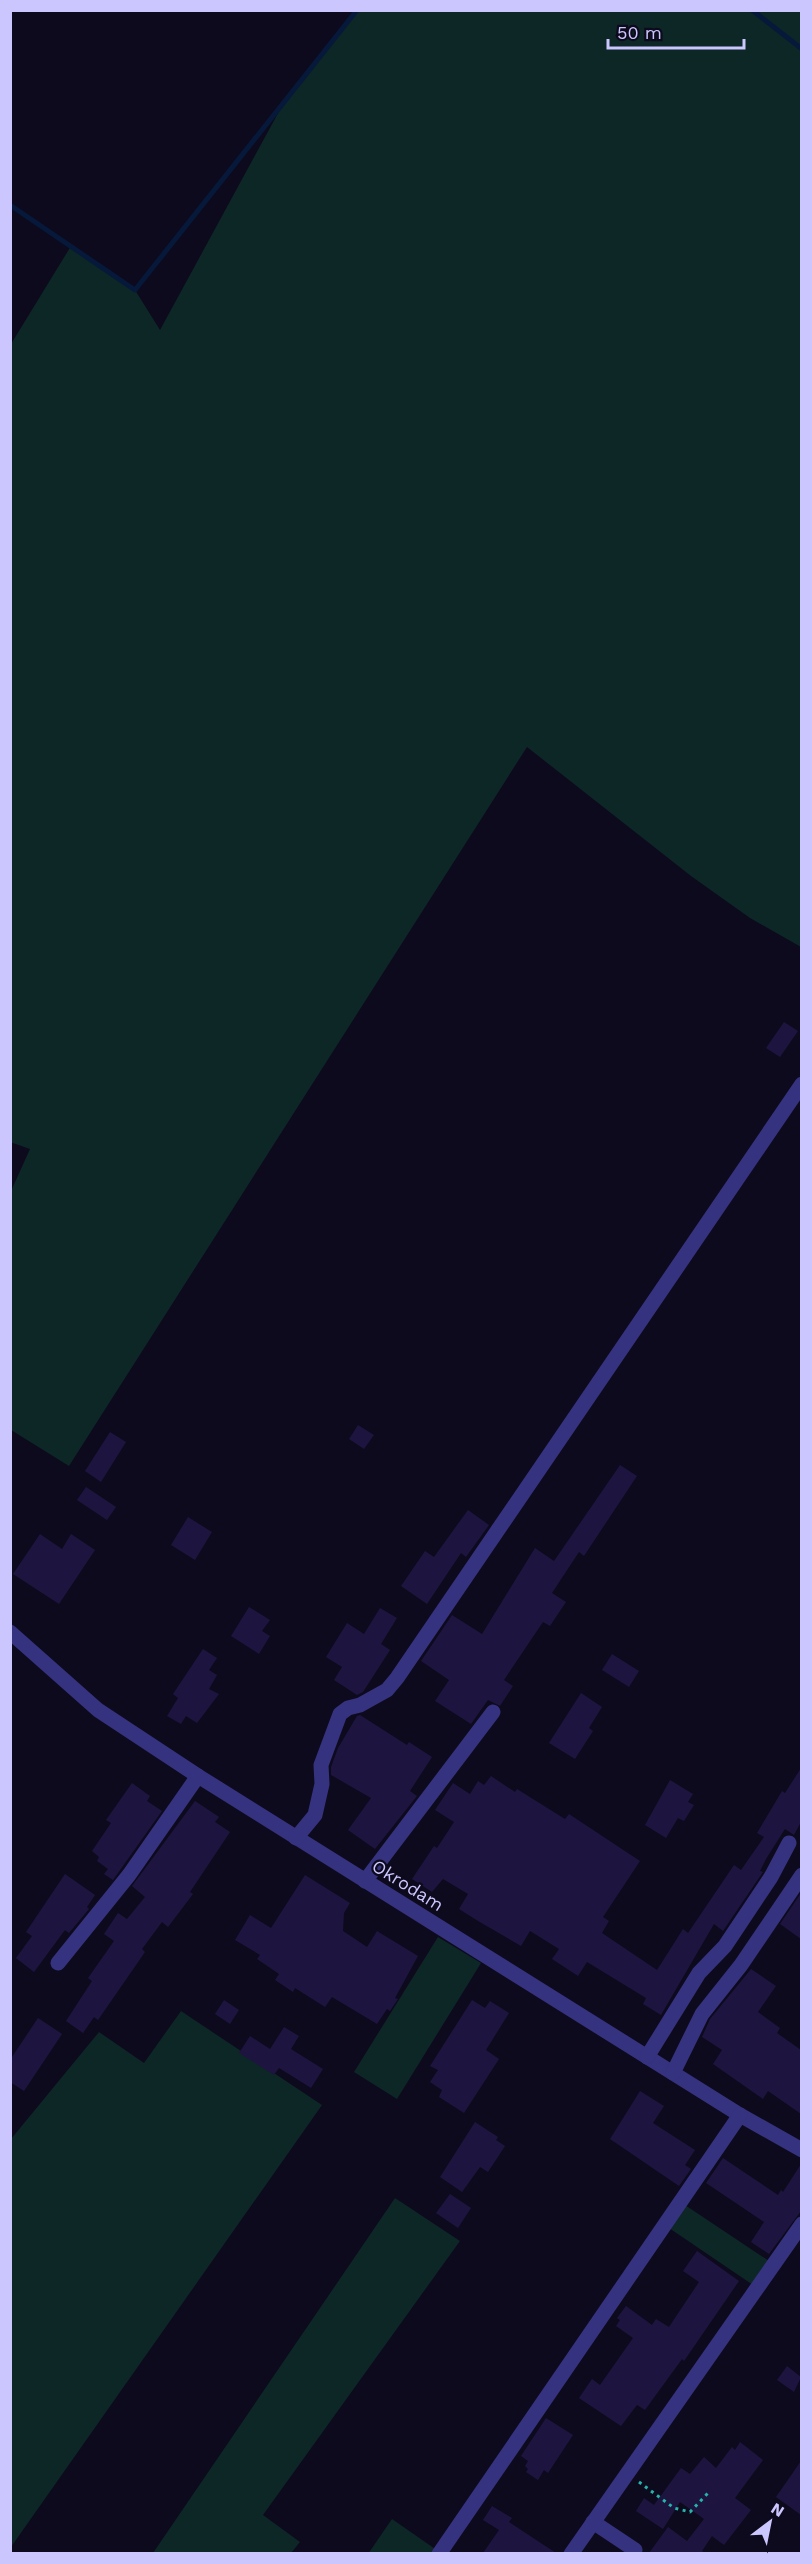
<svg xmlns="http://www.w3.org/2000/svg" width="812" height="2564" font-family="'Work Sans',sans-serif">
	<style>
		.green { fill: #0d2726 }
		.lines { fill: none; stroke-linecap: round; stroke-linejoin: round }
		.stream { stroke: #06193a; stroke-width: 5 }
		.building { fill: #1d153f }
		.path { stroke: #25b4ab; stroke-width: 3; stroke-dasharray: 3 4.5; stroke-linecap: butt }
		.minor { stroke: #35327f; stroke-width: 15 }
		.labels { text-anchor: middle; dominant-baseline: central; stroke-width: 4.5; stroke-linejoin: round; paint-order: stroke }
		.street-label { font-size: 18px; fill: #ccc6ff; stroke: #0d0a1d }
	</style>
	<rect width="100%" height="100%" fill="#0d0a1d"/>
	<g class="green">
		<polygon points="357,11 801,11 801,947 750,918 691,876 527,747 69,1466 11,1430 11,1191 30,1149 10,1142 11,344 71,246 135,290 160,330 283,104"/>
		<polygon points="438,1937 481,1963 397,2099 354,2072"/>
		<polygon points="181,2011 322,2105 11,2547 11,2139 99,2032 144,2063"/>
		<polygon points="395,2198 460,2241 263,2515 300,2542 291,2553 153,2553"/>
		<polygon points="685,2205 769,2261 753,2285 669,2228"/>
		<polygon points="392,2519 438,2551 436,2554 368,2554"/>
	</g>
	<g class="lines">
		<g class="stream">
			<polyline points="752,10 802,49"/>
			<polyline points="10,205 135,290 357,10"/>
		</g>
	</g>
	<g class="building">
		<polygon points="784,1022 798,1031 780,1057 766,1048"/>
		<polygon points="358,1425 374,1435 364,1449 349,1439"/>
		<polygon points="110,1432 126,1442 101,1482 85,1471"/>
		<polygon points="620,1465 637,1476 584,1556 579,1552 552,1593 566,1602 550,1626 543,1622 504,1680 513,1686 500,1706 488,1700 471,1724 435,1701 449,1680 421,1661 452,1615 482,1634 535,1548 554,1561"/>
		<polygon points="86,1487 116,1507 107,1520 77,1500"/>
		<polygon points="468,1510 489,1525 466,1557 461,1553 427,1604 401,1586 425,1551 434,1557"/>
		<polygon points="188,1517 212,1532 195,1560 171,1545"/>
		<polygon points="40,1534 62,1549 71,1534 95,1550 59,1604 13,1574"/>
		<polygon points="249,1607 270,1620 262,1631 270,1636 259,1654 231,1636"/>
		<polygon points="380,1608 397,1618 381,1644 390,1650 363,1692 357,1695 334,1680 342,1667 326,1657 347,1623 364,1634"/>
		<polygon points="203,1649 217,1658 209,1670 217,1675 209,1689 219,1694 197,1723 186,1716 181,1724 167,1716 178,1698 173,1694"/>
		<polygon points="612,1654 639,1671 629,1687 602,1670"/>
		<polygon points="581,1693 602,1707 589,1728 593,1731 575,1759 549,1743"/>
		<polygon points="360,1715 407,1745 409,1742 432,1757 410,1791 417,1796 375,1849 348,1830 371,1798 331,1775 331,1767 338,1748 357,1716"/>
		<polygon points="801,1768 801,1822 794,1835 785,1829 766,1859 760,1871 763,1872 723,1931 714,1924 661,2015 643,2004 646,1998 587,1962 578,1976 552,1959 559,1949 530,1931 521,1946 478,1921 459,1909 468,1894 443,1879 432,1892 412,1879 434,1846 437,1848 454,1822 435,1810 453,1783 470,1794 478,1781 484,1785 491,1776 515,1792 517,1789 565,1819 569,1814 640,1861 603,1917 609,1921 602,1933 657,1970 683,1929 688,1933 734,1865 741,1870 764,1837 757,1833 782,1791 785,1793"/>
		<polygon points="670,1780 693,1794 688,1802 694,1805 684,1821 678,1818 666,1838 645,1825"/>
		<polygon points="132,1783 150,1796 147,1801 162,1811 113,1880 104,1874 108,1869 97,1861 99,1857 92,1851 111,1823 106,1820"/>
		<polygon points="195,1801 219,1817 215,1822 230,1832 190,1892 193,1894 168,1927 162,1922 142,1949 145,1952 98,2020 94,2017 83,2033 66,2021 92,1981 88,1978 114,1941 104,1934 118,1913 127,1919 145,1897 132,1886"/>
		<polygon points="65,1874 95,1895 87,1907 89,1909 69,1933 65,1930 34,1972 16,1958 32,1936 26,1932"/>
		<polygon points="305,1875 350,1903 344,1913 343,1931 367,1947 377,1931 418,1956 395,1998 398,1999 390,2011 387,2009 377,2024 332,1997 325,2007 295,1988 293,1992 275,1980 279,1974 257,1959 260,1955 235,1940 250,1915 271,1928"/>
		<polygon points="801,1893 801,1939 780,1924"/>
		<polygon points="751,1969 776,1986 758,2012 780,2028 777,2033 801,2050 801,2114 768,2091 763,2099 713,2064 722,2050 702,2037 710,2019"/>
		<polygon points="224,2000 239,2010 230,2024 215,2014"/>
		<polygon points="472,2000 485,2008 490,2001 509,2013 486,2050 499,2059 464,2113 439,2097 442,2090 430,2082 438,2070 430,2066"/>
		<polygon points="38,2018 62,2034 24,2091 10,2082 10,2060"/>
		<polygon points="284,2027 299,2036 291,2049 323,2069 311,2088 279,2068 274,2075 239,2053 250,2036 270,2049"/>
		<polygon points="640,2091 664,2106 653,2123 695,2150 685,2165 691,2169 679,2186 610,2139"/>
		<polygon points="475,2122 498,2137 496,2140 505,2146 488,2172 480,2167 462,2192 440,2177"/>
		<polygon points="723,2158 778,2195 781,2190 783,2192 801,2164 801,2211 769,2254 751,2242 764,2222 706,2183"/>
		<polygon points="450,2194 471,2208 458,2228 436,2213"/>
		<polygon points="697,2251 739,2281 684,2361 682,2359 645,2410 637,2405 621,2426 579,2398 592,2379 600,2385 633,2338 616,2326 620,2320 617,2318 626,2306 652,2325 656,2319 669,2327 699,2282 683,2271"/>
		<polygon points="787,2366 801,2377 794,2392 777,2380"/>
		<polygon points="546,2418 573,2435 548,2473 544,2470 538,2480 526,2472 528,2469 525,2466 528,2461 521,2456"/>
		<polygon points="740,2442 763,2460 735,2498 751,2510 724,2545 712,2536 702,2551 705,2553 649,2553 668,2527 687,2541 704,2519 680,2502 663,2529 636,2511 644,2498 654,2505 681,2468 690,2474 704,2457 716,2468 732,2447 735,2450"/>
		<polygon points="801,2461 801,2515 776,2497"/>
		<polygon points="492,2506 512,2518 509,2522 556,2553 483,2553 499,2530 483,2520"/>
	</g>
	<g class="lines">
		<polyline class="path" points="639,2482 674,2508 690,2512 708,2493"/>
		<g class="minor">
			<polyline points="10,1632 98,1710 198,1776 740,2115 802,2150"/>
			<polyline points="296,1838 315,1815 322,1784 321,1765 340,1714 348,1708 360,1705 387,1690 397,1678 802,1084"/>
			<polyline points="365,1881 493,1712"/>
			<polyline points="58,1963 129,1875 198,1776"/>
			<polyline points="647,2057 699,1973 725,1946 771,1877 789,1843"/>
			<polyline points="673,2073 702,2014 741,1965 802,1875"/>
			<polyline points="593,2522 635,2550"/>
			<polyline points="439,2554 740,2115"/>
			<polyline points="571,2554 802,2224"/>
		</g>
	</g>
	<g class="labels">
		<g class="street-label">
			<text transform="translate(408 1885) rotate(32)">Okrodam</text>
		</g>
	</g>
	<rect width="812" height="2564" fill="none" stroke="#ccc6ff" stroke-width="24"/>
	<g transform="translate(770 2522) rotate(32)" stroke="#0d0a1d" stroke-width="4.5" paint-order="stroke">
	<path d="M0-4.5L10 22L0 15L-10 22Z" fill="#ccc6ff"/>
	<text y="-9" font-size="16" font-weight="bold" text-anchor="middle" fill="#ccc6ff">N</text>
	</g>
	<path d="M608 39v9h136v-9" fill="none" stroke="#ccc6ff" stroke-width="3"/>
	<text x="617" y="39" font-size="18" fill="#ccc6ff" stroke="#0d0a1d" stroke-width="4.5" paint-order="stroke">50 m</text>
</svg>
